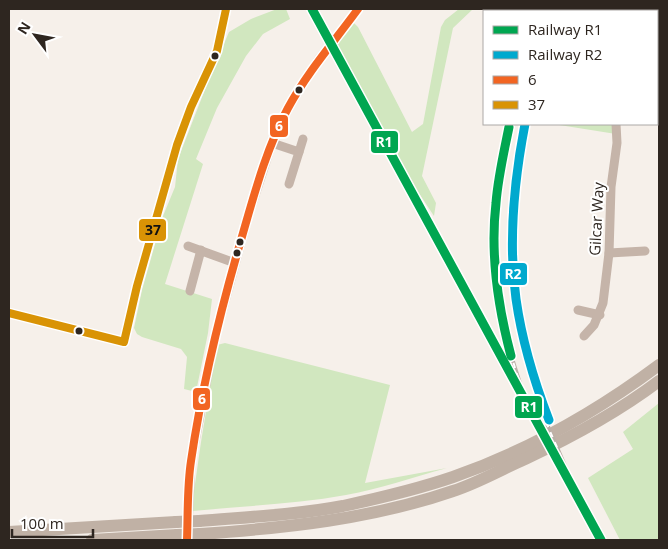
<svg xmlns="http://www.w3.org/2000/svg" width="668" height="549" font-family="'Open Sans',sans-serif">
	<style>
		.green { fill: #d1e7bf }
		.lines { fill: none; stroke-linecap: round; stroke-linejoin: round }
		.stream { stroke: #62c9d9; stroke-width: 2 }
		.minor { stroke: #c5b4a9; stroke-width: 9 }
		.highway { stroke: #c0b1a5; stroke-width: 12 }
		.rail-casing { stroke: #baafa7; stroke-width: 4 }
		.rail { stroke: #fff; stroke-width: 2; stroke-dasharray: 5.5; stroke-linecap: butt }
		.highway-bridge { stroke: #c0b1a5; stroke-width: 12 }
		.bus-1-casing { stroke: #fff; stroke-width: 11 }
		.bus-2-casing { stroke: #fff; stroke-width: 11 }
		.bus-1 { stroke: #f26522; stroke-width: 8 }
		.bus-2 { stroke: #d99305; stroke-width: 8 }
		.rail-1-casing { stroke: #fff; stroke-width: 12 }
		.rail-2-casing { stroke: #fff; stroke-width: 12 }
		.rail-1 { stroke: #00a651; stroke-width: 9 }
		.rail-2 { stroke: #00a9ce; stroke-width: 9 }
		.bus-dot { fill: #2e2620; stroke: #fff; stroke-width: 2 }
		.labels { text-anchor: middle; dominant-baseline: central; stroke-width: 4; stroke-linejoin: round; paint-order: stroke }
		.street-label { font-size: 15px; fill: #2e2620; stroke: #fff }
		.line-badge { stroke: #fff; stroke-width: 2 }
		.badge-label { font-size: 14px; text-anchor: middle; font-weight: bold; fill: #fff }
		.pale-badge-label { font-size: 14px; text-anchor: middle; font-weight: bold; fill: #111 }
	</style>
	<rect width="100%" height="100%" fill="#f6f0ea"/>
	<g class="green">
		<polygon points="277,9 286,9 290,19 263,34 246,56 217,108 196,159 203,164 165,284 212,299 208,333 196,392 184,389 187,357 181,349 142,337 137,334 134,328 142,290 163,216 175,187 178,159 211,74 229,32 251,19"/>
		<polygon points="459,9 473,9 453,28 422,176 436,203 434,216 409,178 336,47 353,22 358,27 412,132 423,124 441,27 445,20"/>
		<polygon points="553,9 629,9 628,11 552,11"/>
		<polygon points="553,124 616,124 616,134"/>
		<path d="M225,343L390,385L365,483L447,468C413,477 380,489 346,495C296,504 244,506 193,511V498L201,442L217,345Z"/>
		<polygon points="659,403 659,540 620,540 588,478 633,449 623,432"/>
	</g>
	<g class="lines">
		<g class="stream">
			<polyline points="629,11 630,9"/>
			<polyline points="657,98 659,97"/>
		</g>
		<g class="minor">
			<polyline points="611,11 611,9"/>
			<polyline points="272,143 299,152 289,184"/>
			<polyline points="299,152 303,139"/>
			<polyline points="188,246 235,263"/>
			<polyline points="609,253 645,251"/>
			<polyline points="190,291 201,250"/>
			<polyline points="578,310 600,315"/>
			<polyline points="9,313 124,342 137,286 177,145 191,107 217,51 226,9"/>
			<polyline points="584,336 594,325 603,303 609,253 611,187 617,143 616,124"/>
			<polyline points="188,527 191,462 215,338 248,217 272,143 289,107 318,60 358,9"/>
		</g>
		<g class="highway">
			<path d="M199,521C247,517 296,515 343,506C380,498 418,489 453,477C527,451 596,412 659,365"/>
			<polyline points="9,532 176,522"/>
			<path d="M200,534C285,528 372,519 453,491C478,483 502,469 525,459C572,437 618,412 659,381"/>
			<polyline points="92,540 177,535"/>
		</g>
		<defs>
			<g id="rail">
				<polyline points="309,9 553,459"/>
				<polyline points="533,11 534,9"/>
				<path d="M510,124C504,150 499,176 496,203C489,265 502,336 524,394"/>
				<polyline points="546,422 595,535"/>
			</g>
		</defs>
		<use href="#rail" class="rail-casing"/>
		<use href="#rail" class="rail"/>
		<g class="highway-bridge">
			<polyline points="176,522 199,521"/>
			<polyline points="177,535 200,534"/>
		</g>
		<defs>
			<path id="bus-1" d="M187,540C188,514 187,487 191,461C202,386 220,312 241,240C254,195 266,149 288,108C308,71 334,42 358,9"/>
			<polyline id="bus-2" points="9,313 124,342 137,286 177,145 191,107 217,51 226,9"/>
		</defs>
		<use href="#bus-1" class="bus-1-casing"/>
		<use href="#bus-2" class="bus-2-casing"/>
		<use href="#bus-1" class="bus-1"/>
		<use href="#bus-2" class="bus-2"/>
		<defs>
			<g id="rail-1">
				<polyline points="312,9 601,540"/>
				<path d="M509,127C504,152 498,177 496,203C490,254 498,307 511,356"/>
			</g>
			<path id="rail-2" d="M525,124C514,181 508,241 516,299C522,341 534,381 549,420"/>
		</defs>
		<use href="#rail-1" class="rail-1-casing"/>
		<use href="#rail-2" class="rail-2-casing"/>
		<use href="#rail-1" class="rail-1"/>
		<use href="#rail-2" class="rail-2"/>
	</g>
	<g class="bus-dot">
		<circle cx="215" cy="56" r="4.5"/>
		<circle cx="299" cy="90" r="4.5"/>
		<circle cx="240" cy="242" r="4.5"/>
		<circle cx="237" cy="253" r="4.5"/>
		<circle cx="79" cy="331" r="4.5"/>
	</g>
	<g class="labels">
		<g class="street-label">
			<text transform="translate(596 219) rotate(-87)">Gilcar Way</text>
		</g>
	</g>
	<g class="line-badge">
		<rect x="269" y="114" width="20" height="24" rx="5" fill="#f26522"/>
		<rect x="370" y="130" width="29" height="24" rx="5" fill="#00a651"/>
		<rect x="138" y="218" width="29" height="24" rx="5" fill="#d99305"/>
		<rect x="499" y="262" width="29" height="24" rx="5" fill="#00a9ce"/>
		<rect x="192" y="387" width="19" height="24" rx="5" fill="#f26522"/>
		<rect x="514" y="395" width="29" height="24" rx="5" fill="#00a651"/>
	</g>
	<g class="badge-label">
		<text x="279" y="131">6</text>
		<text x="384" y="147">R1</text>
		<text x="513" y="279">R2</text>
		<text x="202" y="404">6</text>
		<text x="529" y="412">R1</text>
	</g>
	<g class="pale-badge-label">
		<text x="153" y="235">37</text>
	</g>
	<rect width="668" height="549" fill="none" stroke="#2e2620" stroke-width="20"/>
	<rect x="483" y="10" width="175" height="115" fill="#ffffff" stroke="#aba8a6"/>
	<rect x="493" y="26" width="25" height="8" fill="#00a651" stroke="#aba8a6"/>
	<text x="528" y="35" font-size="15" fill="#2e2620">Railway R1</text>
	<rect x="493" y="51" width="25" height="8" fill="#00a9ce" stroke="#aba8a6"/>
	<text x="528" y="60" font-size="15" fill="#2e2620">Railway R2</text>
	<rect x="493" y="76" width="25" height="8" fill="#f26522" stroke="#aba8a6"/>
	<text x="528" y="85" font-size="15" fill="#2e2620">6</text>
	<rect x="493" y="101" width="25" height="8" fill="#d99305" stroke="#aba8a6"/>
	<text x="528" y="110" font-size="15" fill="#2e2620">37</text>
	<g transform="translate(35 35) rotate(302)" stroke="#ffffff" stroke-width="4" paint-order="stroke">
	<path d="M0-4L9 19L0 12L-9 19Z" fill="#2e2620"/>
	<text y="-8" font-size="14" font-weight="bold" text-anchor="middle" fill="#2e2620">N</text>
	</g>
	<path d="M12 529v8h81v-8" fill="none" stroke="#2e2620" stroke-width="2.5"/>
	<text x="20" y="529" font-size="15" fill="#2e2620" stroke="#ffffff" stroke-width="4" paint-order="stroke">100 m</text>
</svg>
